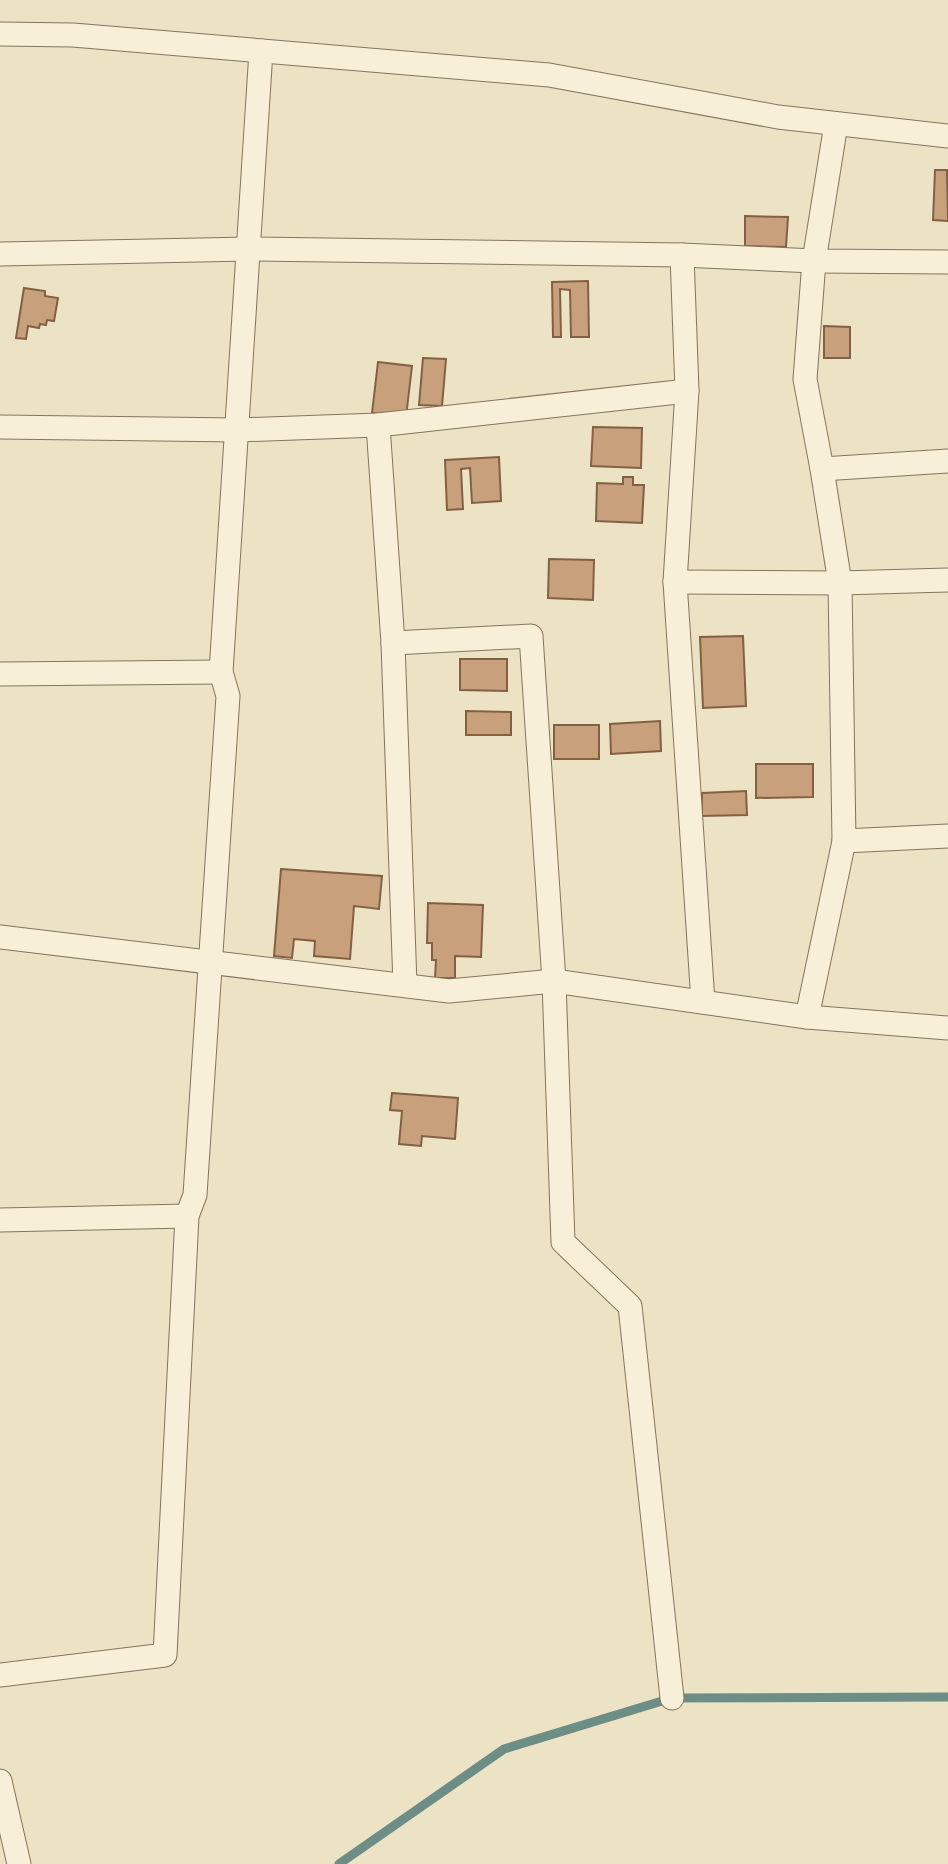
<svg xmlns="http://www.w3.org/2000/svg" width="948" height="1864" font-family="'Times New Roman',serif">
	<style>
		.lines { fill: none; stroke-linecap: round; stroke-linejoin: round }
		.stream { stroke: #6d8d87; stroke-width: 9 }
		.building { fill: #c8a07c; stroke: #846043; stroke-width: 2 }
		.street-casing { stroke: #86745c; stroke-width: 25 }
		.street { stroke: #f7efd7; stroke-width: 23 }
	</style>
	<rect width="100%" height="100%" fill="#ece2c4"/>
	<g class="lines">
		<polyline class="stream" points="339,1864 504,1749 672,1698 948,1697"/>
	</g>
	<g class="building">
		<polygon points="935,170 947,170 948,221 933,220"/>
		<polygon points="745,216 788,217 786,247 745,246"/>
		<polygon points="588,281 589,337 571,337 570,290 560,289 561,337 553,337 552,282"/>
		<polygon points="24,288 45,291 45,296 58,298 54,321 47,320 46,325 40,324 39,328 28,326 26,339 16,338"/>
		<polygon points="824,326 850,327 850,358 824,358"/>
		<polygon points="423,358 446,359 442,406 419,405"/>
		<polygon points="378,362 412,366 406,417 372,413"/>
		<polygon points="593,427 642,428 641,468 591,466"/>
		<polygon points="499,457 501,501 472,503 470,468 461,469 463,509 447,510 445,460"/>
		<polygon points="623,477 633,477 633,485 644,485 642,523 596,521 597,483 623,484"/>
		<polygon points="549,559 594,560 593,600 548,598"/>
		<polygon points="743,636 746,706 703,708 700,637"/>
		<polygon points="460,659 507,659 507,691 460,690"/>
		<polygon points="466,711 511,712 511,735 466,735"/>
		<polygon points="660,721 661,751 611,754 610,724"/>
		<rect x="554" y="725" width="45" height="34"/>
		<polygon points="756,764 813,764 813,797 756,798"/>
		<polygon points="746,791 747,815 702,816 702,793"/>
		<polygon points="281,869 382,876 379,909 354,906 350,959 314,956 315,941 294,939 292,958 274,956"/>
		<polygon points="428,903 483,905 481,957 455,956 455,978 435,978 436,960 432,960 432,943 427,943"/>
		<polygon points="392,1093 458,1098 455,1139 422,1136 421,1146 399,1144 402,1111 390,1110"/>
	</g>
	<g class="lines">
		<defs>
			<g id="street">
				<polyline points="0,34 73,35 549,75 778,117 948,136"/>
				<polyline points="0,254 249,249 682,255 814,261 948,262"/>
				<polyline points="682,255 687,391 675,582 703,1002"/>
				<polyline points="378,425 393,643 405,985"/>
				<polyline points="0,427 238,430 378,425 687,391"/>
				<polyline points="822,469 948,461"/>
				<polyline points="675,582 840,583 948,580"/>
				<polyline points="393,643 531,636 554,981 563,1242 630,1306 672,1698"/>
				<polyline points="0,674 221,672"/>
				<polyline points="844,841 948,836"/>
				<polyline points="0,937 449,991 554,981 807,1017 948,1028"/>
				<polyline points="807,1017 844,841 840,583 822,469 805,379 814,261 836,124"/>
				<polyline points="0,1220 187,1216"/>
				<polyline points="0,1675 165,1655 187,1216 195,1195 228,696 221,672 261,51"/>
				<polyline points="0,1781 19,1864"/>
			</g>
		</defs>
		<use href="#street" class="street-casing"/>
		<use href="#street" class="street"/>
	</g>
</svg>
